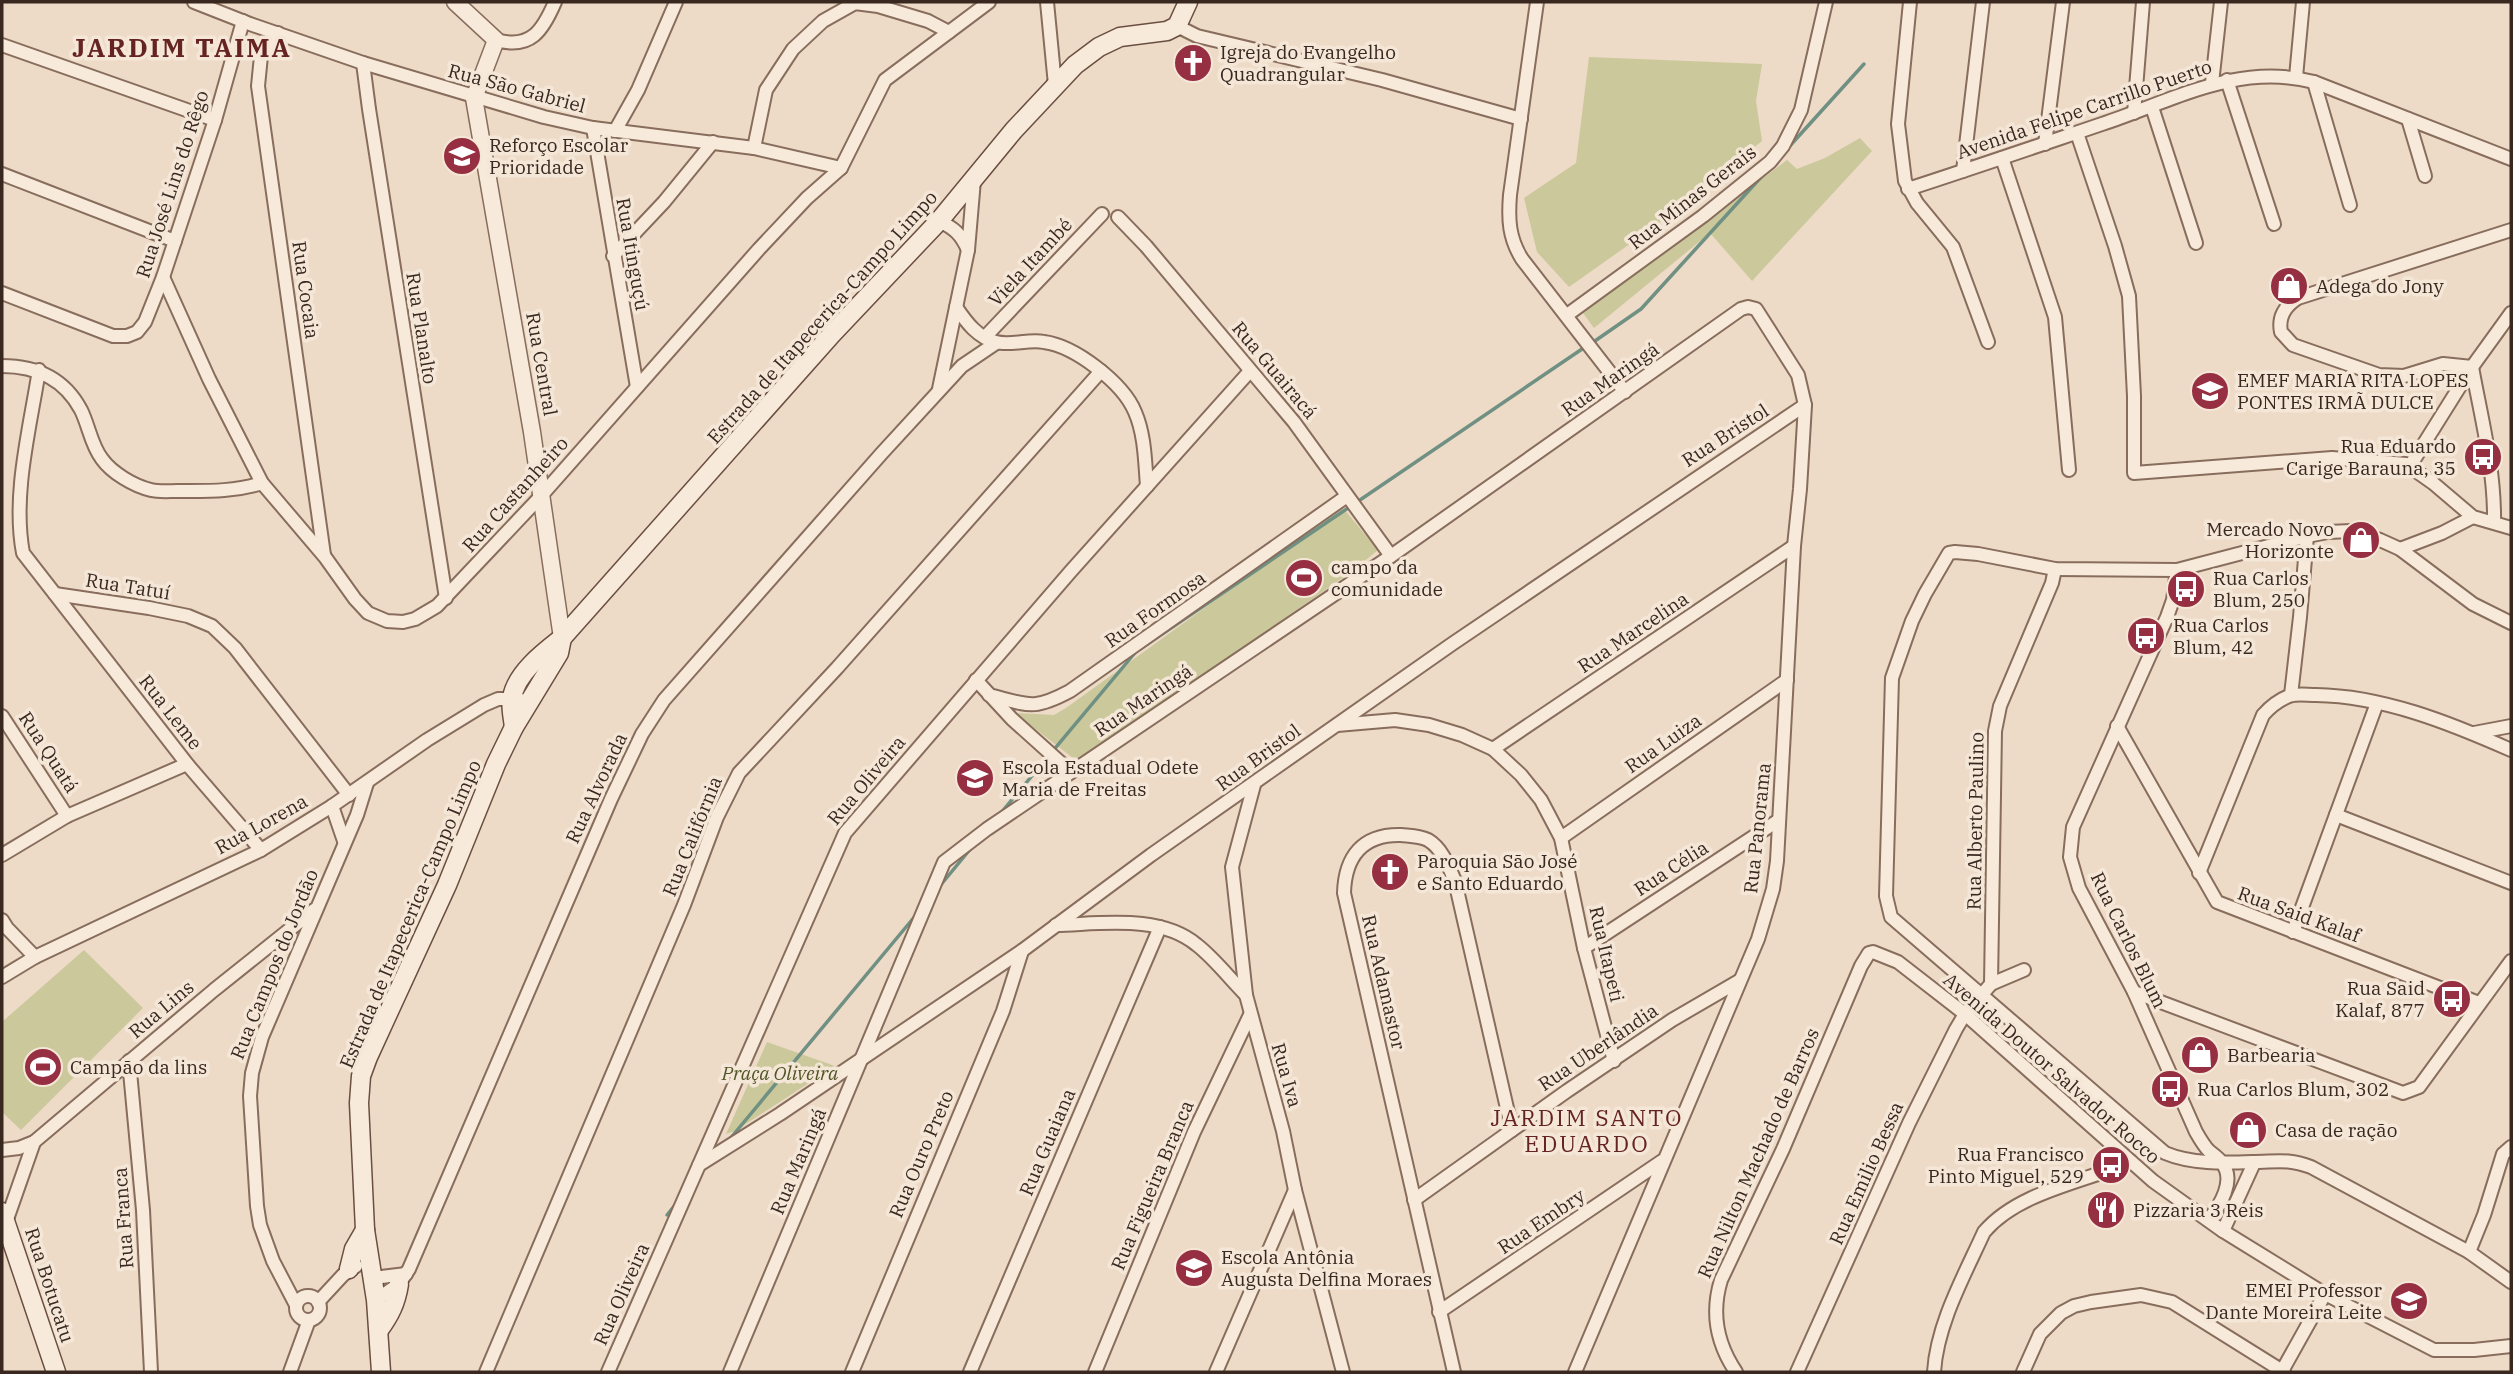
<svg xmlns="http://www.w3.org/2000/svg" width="2513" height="1374" font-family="'IBM Plex Serif',serif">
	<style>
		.green { fill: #cbc89b }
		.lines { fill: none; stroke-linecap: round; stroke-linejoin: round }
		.stream { stroke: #6f9082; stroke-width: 3.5 }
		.minor-casing { stroke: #886d5d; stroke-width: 16 }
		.tertiary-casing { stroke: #886d5d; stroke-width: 19 }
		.secondary-casing { stroke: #6a4e40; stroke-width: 21 }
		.minor { stroke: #f8eada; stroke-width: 12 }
		.tertiary { stroke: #f8eada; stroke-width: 16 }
		.secondary { stroke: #f8eada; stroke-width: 18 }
		.labels { text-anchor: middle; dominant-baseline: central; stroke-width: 7; stroke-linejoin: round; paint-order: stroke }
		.poi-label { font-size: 19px; fill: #392820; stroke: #f5e7d7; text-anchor: start }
		.street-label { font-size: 19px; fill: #392820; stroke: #f5e7d7 }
		.park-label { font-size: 19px; font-style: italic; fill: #515527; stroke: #f5e7d7 }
		.quarter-label { font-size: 23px; letter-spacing: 2px; fill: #652321; stroke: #f5e7d7 }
		.district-label { font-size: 26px; font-weight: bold; letter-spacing: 2px; fill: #652321; stroke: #f5e7d7 }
	</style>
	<rect width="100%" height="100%" fill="#eddbc7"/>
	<g class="green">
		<polygon points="1589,57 1762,64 1756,101 1762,141 1672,214 1569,287 1537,252 1524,198 1576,163"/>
		<polygon points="1860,138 1872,151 1752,281 1710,233 1594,328 1583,313 1787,160 1797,169 1825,158"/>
		<polygon points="1343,508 1378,550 1351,572 1078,762 1015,713 1054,715 1066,708"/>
		<polygon points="84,950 143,1008 21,1130 2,1112 2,1022"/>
		<polygon points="767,1042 835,1066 735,1131 726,1134"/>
	</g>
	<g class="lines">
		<g class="stream">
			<polyline points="1787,149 1864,64"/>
			<polyline points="1592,343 1641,309 1763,175"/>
			<polyline points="1357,502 1585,347"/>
			<polyline points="1140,649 1351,506"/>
			<polyline points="1000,814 1134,654"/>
			<polyline points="939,887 972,847"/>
			<polyline points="729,1140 916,915"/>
			<polyline points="667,1215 675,1205"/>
		</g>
		<defs>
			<g id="minor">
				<polyline points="194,2 250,24 363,63 544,117 593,128 754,148 841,168"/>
				<polyline points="1047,2 1055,85"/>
				<path d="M1537,2L1510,195C1508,220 1509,238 1522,259L1625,392"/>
				<polyline points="1910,2 1898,124 1905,181 1917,203 1953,247 1988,342"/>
				<polyline points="1177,26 1197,36 1382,80 1521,119"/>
				<polyline points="278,33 261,56 258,86 324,555"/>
				<path d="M496,40C531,50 543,30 555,2"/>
				<polyline points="2,45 215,120"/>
				<polyline points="363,63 369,109 446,598"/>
				<polyline points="2296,77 2303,2"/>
				<polyline points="2227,80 2274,224"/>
				<polyline points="2314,82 2350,205"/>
				<polyline points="2212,83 2221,2"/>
				<polyline points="2152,107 2196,243"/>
				<polyline points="2134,113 2143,2"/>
				<polyline points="2408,119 2425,176"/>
				<polyline points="593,128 637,387"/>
				<polyline points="615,131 638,90 676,2"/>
				<polyline points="2077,133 2115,246 2129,296 2134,396 2134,473 2332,458 2406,464 2433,483 2473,517 2511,528"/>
				<polyline points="2045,144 2063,2"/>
				<polyline points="754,148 766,90 793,49 823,21 855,3 878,6 928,21 949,32"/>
				<polyline points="2002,158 2055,317 2069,470"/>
				<polyline points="1963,171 1983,2"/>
				<polyline points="2,174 175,241"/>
				<path d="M1908,189C1973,168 2037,146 2102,124C2172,101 2238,62 2314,82L2511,159"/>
				<polyline points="1118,217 1146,246 1294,422 1391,556"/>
				<path d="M939,221C954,228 961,234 968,250"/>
				<polyline points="613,256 664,202 713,142"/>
				<polyline points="163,277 209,379 262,483 325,557 355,599 368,613 387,621 403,622 415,619 437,606 541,496 759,249 807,198 841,168 885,80 989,2"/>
				<polyline points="2,293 113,336 127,336 137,332 145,322 163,277 215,120 243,21"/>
				<path d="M956,307C966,322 978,338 996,342C1010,346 1029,339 1044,342C1075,346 1123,383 1135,412C1145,435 1145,462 1147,486"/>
				<polyline points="1567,315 1703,216 1770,162 1783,146 1801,110 1826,2"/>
				<polyline points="985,337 1102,214"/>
				<path d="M2,366C36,366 64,378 81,410C89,426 91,445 102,459C112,473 134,486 151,490C159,492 169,491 178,491C207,491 234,492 262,483"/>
				<path d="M2472,367L2443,364L2404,376L2379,375L2293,345L2281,332C2278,317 2285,306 2298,298L2511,230"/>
				<path d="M2472,367C2481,417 2495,470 2494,522"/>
				<path d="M39,370C30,428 12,495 23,553L187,764L261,850"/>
				<polyline points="939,389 968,250 974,180"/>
				<polyline points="2410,466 2472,367 2511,313"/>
				<polyline points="2400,549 2442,533 2473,517"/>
				<path d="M2177,570L2173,600L2167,617L2073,827L2070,857L2079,888L2134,992L2196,1132C2200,1139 2204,1146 2209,1151C2214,1155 2219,1158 2222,1163C2236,1180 2220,1206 2208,1220"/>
				<polyline points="55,594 149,608 188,616 212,626 235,648 349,795"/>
				<path d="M2511,623L2473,604L2400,549L2380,540L2351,531L2328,532L2307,536L2177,570L2055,569L1978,554L1955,552L1949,553L1925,594L1912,621L1892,678L1886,896L1891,917L2165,1153C2191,1164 2223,1163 2252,1162C2276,1162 2287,1158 2311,1167L2469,1252L2511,1282"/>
				<polyline points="976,680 1012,719 1071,772"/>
				<path d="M989,695C1028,705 1033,711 1070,691L1347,496"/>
				<polyline points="2291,695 2300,617 2307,536"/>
				<polyline points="2,716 67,816"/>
				<polyline points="1337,725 1395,720 1429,725 1462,735 1493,749 1521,775 1541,800 1561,838 1584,948 1614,1061"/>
				<polyline points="2117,726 2217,902 2479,1003"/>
				<polyline points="2474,733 2511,726"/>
				<polyline points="1493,749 1794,546"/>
				<polyline points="1254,785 1232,867 1246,995 1283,1131 1295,1190 1343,1372"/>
				<polyline points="332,806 344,841"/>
				<polyline points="2336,815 2511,883"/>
				<polyline points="1561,838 1787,680"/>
				<polyline points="2,855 67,816 187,764"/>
				<path d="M2199,873L2263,715C2270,707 2279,700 2289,696C2297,693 2307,695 2316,695C2383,696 2450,723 2511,750"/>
				<polyline points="2,920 7,928 35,957"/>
				<path d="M1056,925C1101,924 1160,914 1197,945C1215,959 1230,979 1246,995"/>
				<polyline points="2293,932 2377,703"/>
				<polyline points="1584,948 1779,820"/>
				<polyline points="2,977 35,957 261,850 332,806 427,740 484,705 498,699 519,699"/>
				<polyline points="1991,984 2024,970"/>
				<polyline points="2134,992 2403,1093 2419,1087 2511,961"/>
				<polyline points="129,1061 143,1210 151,1372"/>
				<polyline points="2,1150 19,1148 34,1142 214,990 314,910"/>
				<polyline points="699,1165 780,1114 1023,950 1151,855 1452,644 1805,405"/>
				<polyline points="1414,1200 1567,1091 1672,1020 1739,981"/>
				<polyline points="6,1222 34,1142"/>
				<polyline points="2223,1231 2254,1163"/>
				<polyline points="2469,1252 2484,1215 2503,1154 2511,1147"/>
				<polyline points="373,1278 406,1274"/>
				<circle cx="308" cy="1308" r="12"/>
				<polyline points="376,1300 399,1284 409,1269 611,799 642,734 664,700 882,453 962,366 996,343"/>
				<polyline points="318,1302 343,1275 356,1266"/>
				<polyline points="296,1305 273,1261 260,1225 257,1206 250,1096 252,1073 262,1037 357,815 367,783"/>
				<polyline points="1439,1312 1662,1161"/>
				<polyline points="2282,1371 2325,1294"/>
				<polyline points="290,1372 309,1320"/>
				<polyline points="486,1372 684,905 717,817 739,773 837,668 1101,371"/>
				<polyline points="608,1372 845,833 1071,571 1250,371"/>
				<polyline points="730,1372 944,862 987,829 1391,556 1741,309 1748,307 1756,309 1798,375 1805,405 1800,489 1794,546 1777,861 1773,889 1758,939 1575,1372"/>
				<polyline points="852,1372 1003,1011 1022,951"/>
				<polyline points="970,1372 1160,927"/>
				<polyline points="1095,1372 1194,1132 1250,1015"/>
				<polyline points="1216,1372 1295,1190"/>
				<path d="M1454,1372L1344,893C1345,857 1362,834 1401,835C1410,836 1420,836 1428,840C1442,848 1449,867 1455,881L1512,1130"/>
				<path d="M1736,1372C1717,1344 1711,1313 1721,1280L1783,1149L1861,966L1869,953L1873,952L1898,962L1965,1014L2153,1181L2223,1231L2325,1294L2434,1350H2474L2511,1346"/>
				<polyline points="1797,1372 1909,1123 1956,1029 1965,1014 1991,984 1995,731 2000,706 2052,583 2055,569"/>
				<path d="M1934,1372C1937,1324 1964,1276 1984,1232C2018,1192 2083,1182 2131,1162"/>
				<polyline points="2023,1372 2040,1334 2061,1313 2074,1306 2091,1302 2141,1295 2172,1302 2284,1372"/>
			</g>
			<polyline id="tertiary" points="455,2 496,40 474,98 532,432 562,638"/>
			<g id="secondary">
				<path d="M514,727C513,718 510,706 512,698C516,673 544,652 562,638L832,334L939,221L1014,130L1075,65L1099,47L1120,37L1167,31L1177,26L1188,2"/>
				<polyline points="2,1212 56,1372"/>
				<polyline points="349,1269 354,1249 365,1230"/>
				<path d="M379,1330C390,1315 396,1303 399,1284"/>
				<polyline points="381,1372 376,1300 365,1230 359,1103 361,1076 368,1057 447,885 496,764 514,727 559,653 562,638"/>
			</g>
		</defs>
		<use href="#minor" class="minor-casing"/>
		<use href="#tertiary" class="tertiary-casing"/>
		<use href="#secondary" class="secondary-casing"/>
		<use href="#minor" class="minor"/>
		<use href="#tertiary" class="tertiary"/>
		<use href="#secondary" class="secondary"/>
	</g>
	<defs>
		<symbol id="church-disc" viewBox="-11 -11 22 22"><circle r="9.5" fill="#962f41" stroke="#f5e7d7"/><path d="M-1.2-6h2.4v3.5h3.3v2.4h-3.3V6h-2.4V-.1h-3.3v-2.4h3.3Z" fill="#fff"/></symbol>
		<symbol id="school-disc" viewBox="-11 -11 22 22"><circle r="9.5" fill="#962f41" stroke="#f5e7d7"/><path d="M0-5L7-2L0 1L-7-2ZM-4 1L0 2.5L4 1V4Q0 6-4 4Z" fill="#fff"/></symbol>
		<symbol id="shop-disc" viewBox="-11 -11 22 22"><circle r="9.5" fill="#962f41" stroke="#f5e7d7"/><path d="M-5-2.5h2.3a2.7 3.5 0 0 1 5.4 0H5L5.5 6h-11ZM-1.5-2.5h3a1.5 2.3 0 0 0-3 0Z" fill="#fff"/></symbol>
		<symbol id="bus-disc" viewBox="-11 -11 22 22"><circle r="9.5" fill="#962f41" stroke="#f5e7d7"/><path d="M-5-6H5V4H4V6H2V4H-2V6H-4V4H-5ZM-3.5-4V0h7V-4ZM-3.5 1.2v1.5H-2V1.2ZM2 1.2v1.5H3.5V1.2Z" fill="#fff"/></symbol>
		<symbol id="stadium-disc" viewBox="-11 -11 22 22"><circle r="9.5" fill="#962f41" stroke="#f5e7d7"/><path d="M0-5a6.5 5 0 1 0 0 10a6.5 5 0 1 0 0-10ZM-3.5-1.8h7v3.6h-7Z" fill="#fff"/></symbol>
		<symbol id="restaurant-disc" viewBox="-11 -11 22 22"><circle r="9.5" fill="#962f41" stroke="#f5e7d7"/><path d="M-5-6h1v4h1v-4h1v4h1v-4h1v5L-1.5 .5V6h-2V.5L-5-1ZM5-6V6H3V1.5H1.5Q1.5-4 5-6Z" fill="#fff"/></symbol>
	</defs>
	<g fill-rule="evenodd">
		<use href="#church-disc" x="1171" y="41" width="44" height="44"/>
		<use href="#school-disc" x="440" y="134" width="44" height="44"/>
		<use href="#shop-disc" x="2267" y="264" width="44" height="44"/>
		<use href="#school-disc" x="2188" y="369" width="44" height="44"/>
		<use href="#bus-disc" x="2461" y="435" width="44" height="44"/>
		<use href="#shop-disc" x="2339" y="518" width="44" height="44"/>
		<use href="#stadium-disc" x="1282" y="556" width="44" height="44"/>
		<use href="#bus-disc" x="2164" y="567" width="44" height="44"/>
		<use href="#bus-disc" x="2124" y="614" width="44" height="44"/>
		<use href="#school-disc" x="953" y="756" width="44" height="44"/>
		<use href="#church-disc" x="1368" y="850" width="44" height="44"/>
		<use href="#bus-disc" x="2430" y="977" width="44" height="44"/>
		<use href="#shop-disc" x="2178" y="1033" width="44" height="44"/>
		<use href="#stadium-disc" x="21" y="1045" width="44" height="44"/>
		<use href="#bus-disc" x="2148" y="1067" width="44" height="44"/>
		<use href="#shop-disc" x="2226" y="1108" width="44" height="44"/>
		<use href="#bus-disc" x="2089" y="1143" width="44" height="44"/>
		<use href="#restaurant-disc" x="2084" y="1188" width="44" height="44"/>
		<use href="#school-disc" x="1172" y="1246" width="44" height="44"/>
		<use href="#school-disc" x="2387" y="1279" width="44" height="44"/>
	</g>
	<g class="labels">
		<g class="poi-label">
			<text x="1220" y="52">Igreja do Evangelho<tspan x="1220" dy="22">Quadrangular</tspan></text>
			<text x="489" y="145">Reforço Escolar<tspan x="489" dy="22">Prioridade</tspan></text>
			<text x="2316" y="286">Adega do Jony</text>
			<text x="2237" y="380">EMEF MARIA RITA LOPES<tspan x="2237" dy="22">PONTES IRMÃ DULCE</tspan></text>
			<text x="2456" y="446" text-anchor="end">Rua Eduardo<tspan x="2456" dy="22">Carige Barauna, 35</tspan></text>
			<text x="2334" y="529" text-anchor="end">Mercado Novo<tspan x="2334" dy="22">Horizonte</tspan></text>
			<text x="1331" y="567">campo da<tspan x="1331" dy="22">comunidade</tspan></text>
			<text x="2213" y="578">Rua Carlos<tspan x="2213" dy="22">Blum, 250</tspan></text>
			<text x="2173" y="625">Rua Carlos<tspan x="2173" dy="22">Blum, 42</tspan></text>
			<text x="1002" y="767">Escola Estadual Odete<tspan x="1002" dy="22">Maria de Freitas</tspan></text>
			<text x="1417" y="861">Paroquia São José<tspan x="1417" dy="22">e Santo Eduardo</tspan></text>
			<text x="2425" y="988" text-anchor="end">Rua Said<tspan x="2425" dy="22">Kalaf, 877</tspan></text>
			<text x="2227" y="1055">Barbearia</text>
			<text x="70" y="1067">Campão da lins</text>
			<text x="2197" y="1089">Rua Carlos Blum, 302</text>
			<text x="2275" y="1130">Casa de ração</text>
			<text x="2084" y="1154" text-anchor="end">Rua Francisco<tspan x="2084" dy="22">Pinto Miguel, 529</tspan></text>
			<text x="2133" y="1210">Pizzaria 3 Reis</text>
			<text x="1221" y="1257">Escola Antônia<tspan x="1221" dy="22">Augusta Delfina Moraes</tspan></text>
			<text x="2382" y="1290" text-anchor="end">EMEI Professor<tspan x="2382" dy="22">Dante Moreira Leite</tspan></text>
		</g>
		<g class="street-label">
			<text transform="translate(517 88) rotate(15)">Rua São Gabriel</text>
			<text transform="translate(2084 109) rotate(-19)">Avenida Felipe Carrillo Puerto</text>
			<text transform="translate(172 184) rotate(-72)">Rua José Lins do Rêgo</text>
			<text transform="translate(1692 197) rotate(-38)">Rua Minas Gerais</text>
			<text transform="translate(633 254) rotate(80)">Rua Itinguçú</text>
			<text transform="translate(1030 262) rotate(-47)">Viela Itambé</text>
			<text transform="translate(306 290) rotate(82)">Rua Cocaia</text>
			<text transform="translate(822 317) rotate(-48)">Estrada de Itapecerica-Campo Limpo</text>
			<text transform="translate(422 328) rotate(81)">Rua Planalto</text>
			<text transform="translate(542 364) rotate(80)">Rua Central</text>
			<text transform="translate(1275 370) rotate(50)">Rua Guairacá</text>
			<text transform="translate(1610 379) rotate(-35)">Rua Maringá</text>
			<text transform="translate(1725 435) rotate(-33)">Rua Bristol</text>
			<text transform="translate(515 494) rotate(-48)">Rua Castanheiro</text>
			<text transform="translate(128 586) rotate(9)">Rua Tatuí</text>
			<text transform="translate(1155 609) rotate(-35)">Rua Formosa</text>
			<text transform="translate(1633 632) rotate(-34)">Rua Marcelina</text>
			<text transform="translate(1143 700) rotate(-34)">Rua Maringá</text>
			<text transform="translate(171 712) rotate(52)">Rua Leme</text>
			<text transform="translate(1663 743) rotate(-35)">Rua Luiza</text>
			<text transform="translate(49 752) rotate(57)">Rua Quatá</text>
			<text transform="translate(1258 757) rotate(-36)">Rua Bristol</text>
			<text transform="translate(866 780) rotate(-50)">Rua Oliveira</text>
			<text transform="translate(596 788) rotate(-65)">Rua Alvorada</text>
			<text transform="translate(1975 821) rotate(-89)">Rua Alberto Paulino</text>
			<text transform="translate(261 824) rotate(-29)">Rua Lorena</text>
			<text transform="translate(1757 828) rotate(-84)">Rua Panorama</text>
			<text transform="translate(692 836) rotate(-68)">Rua Califórnia</text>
			<text transform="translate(1671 868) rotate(-33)">Rua Célia</text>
			<text transform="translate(410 914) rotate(-67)">Estrada de Itapecerica-Campo Limpo</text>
			<text transform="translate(2299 914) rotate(20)">Rua Said Kalaf</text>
			<text transform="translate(2129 940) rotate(64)">Rua Carlos Blum</text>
			<text transform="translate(1607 954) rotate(77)">Rua Itapeti</text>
			<text transform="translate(274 964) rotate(-68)">Rua Campos do Jordão</text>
			<text transform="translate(1384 982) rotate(77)">Rua Adamastor</text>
			<text transform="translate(161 1009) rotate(-40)">Rua Lins</text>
			<text transform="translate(1598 1047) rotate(-34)">Rua Uberlândia</text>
			<text transform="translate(2052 1068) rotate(41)">Avenida Doutor Salvador Rocco</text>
			<text transform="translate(1287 1075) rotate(74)">Rua Iva</text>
			<text transform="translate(1047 1142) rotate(-67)">Rua Guaiana</text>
			<text transform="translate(1758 1153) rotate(-66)">Rua Nilton Machado de Barros</text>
			<text transform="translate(921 1154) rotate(-67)">Rua Ouro Preto</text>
			<text transform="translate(798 1161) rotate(-67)">Rua Maringá</text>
			<text transform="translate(1866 1173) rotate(-66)">Rua Emilio Bessa</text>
			<text transform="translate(1152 1185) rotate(-67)">Rua Figueira Branca</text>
			<text transform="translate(123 1218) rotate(-94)">Rua Franca</text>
			<text transform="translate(1541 1221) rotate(-34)">Rua Embry</text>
			<text transform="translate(50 1285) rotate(72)">Rua Botucatu</text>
			<text transform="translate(621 1294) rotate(-66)">Rua Oliveira</text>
		</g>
		<g class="park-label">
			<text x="780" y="1073">Praça Oliveira</text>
		</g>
		<g class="quarter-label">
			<text x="1587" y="1117">JARDIM SANTO<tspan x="1587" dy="26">EDUARDO</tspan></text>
		</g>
		<g class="district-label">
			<text x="182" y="47">JARDIM TAIMA</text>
		</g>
	</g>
	<rect width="2513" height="1374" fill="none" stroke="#392820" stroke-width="7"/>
</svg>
